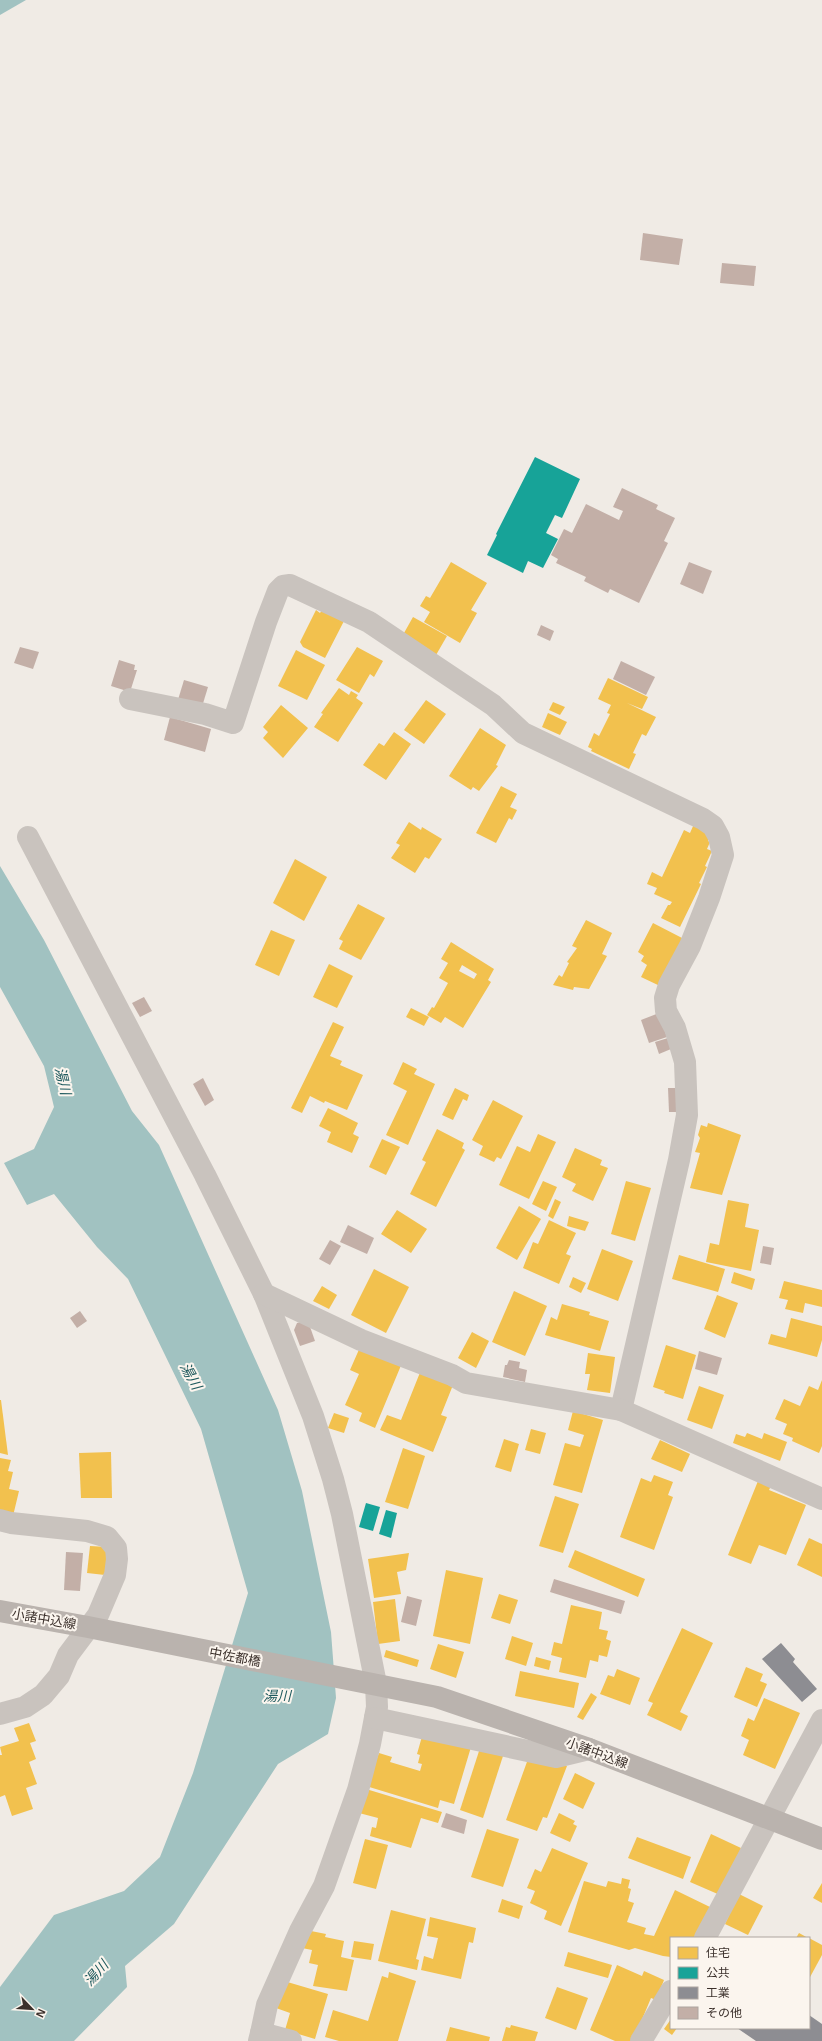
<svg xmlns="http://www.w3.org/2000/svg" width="822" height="2041" font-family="Arial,'Noto Sans JP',sans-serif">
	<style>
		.water { fill: #a1c2c1 }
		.homes { fill: #f2c14e; fill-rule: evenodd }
		.public { fill: #17a398 }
		.industry { fill: #8d8d92 }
		.building { fill: #c3afa7 }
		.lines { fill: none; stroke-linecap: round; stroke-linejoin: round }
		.street { stroke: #c9c3be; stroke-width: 22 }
		.secondary { stroke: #bab3ae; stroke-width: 22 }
		.labels { text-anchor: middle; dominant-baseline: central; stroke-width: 4; stroke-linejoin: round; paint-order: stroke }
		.street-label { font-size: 13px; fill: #3b302b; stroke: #fbf5ee }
		.water-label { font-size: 14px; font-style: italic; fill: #1f5a5e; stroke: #fbf5ee }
	</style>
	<rect width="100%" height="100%" fill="#f0ebe5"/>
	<g class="water">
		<polygon points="0,0 26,0 0,15"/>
		<polygon points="0,866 44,940 132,1111 159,1145 278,1410 302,1491 331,1632 336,1698 328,1734 278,1764 174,1924 125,1966 127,1987 74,2041 0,2041 0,1987 54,1915 124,1891 160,1857 193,1773 248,1593 201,1429 128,1279 97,1247 54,1194 27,1205 4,1163 34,1149 54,1107 44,1066 0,987"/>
	</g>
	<g class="homes">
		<polygon points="451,562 487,583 471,610 477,613 460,643 424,622 430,612 420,606 426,596 430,598"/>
		<polygon points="316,610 320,613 322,610 344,621 325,658 303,647 300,642"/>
		<polygon points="413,617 447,636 436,655 404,633"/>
		<polygon points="357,647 383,661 374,677 370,674 359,693 336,680"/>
		<polygon points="296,650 325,665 307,700 278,686"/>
		<polygon points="608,678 648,697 642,709 627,703 656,717 646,736 642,734 633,753 636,754 629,769 591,751 592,749 588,747 594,733 599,736 610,714 607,713 611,705 598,699"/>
		<polygon points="339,688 349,695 351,691 358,695 356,698 363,703 338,742 314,727 323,714 321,713"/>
		<polygon points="426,700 446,714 424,744 404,730"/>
		<polygon points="553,702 565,707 560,715 549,710"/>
		<polygon points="281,705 308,728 283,758 263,738 268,732 263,727"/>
		<polygon points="548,713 567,722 560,735 542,727"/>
		<polygon points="480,728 506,745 496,765 498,766 479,791 473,787 471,790 449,776"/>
		<polygon points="394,732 411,744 386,780 363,765 379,743 384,746"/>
		<polygon points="501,786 517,794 510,807 517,810 512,820 509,818 496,843 476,833"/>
		<polygon points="409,822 421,830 422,827 442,839 429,859 425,857 415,873 391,858 400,845 396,843"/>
		<polygon points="694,824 710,836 708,841 710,842 707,849 712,851 705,866 707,867 699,883 701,884 680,927 661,918 668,905 670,905 672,902 654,894 657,888 647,884 652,872 662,877 684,830 690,833"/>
		<polygon points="295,859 327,877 304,921 273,903"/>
		<polygon points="358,904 385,918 361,960 339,949 343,941 339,939"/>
		<polygon points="586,920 612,933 602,954 607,956 589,989 574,987 573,990 553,985 559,975 562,977 569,963 567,962 577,948 572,946"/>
		<polygon points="653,923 684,939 660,986 641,977 647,965 641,961 644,956 638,952"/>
		<polygon points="271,930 295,940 279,976 255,965"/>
		<path d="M451,942L494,969L488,980L491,982L463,1028L445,1017L441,1023L427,1015L432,1007L434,1008L448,983L439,978L448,963L441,959ZM462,965L477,974L474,979L459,971Z"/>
		<polygon points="329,964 353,976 337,1008 313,997"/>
		<polygon points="411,1008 429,1017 424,1026 406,1017"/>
		<polygon points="333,1022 344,1027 330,1056 342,1061 340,1065 363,1075 347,1110 325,1101 324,1103 310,1096 302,1113 291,1108"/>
		<polygon points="403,1062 417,1069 414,1074 435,1084 408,1145 386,1135 407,1091 393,1084"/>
		<polygon points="455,1088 469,1095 467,1101 463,1099 453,1120 442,1115"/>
		<polygon points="493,1100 523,1116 501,1159 497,1157 494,1162 479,1155 483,1146 472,1140"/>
		<polygon points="328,1108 358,1123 353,1134 359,1137 352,1153 327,1142 331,1132 319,1126"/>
		<polygon points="708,1123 741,1135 722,1195 690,1188 700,1153 695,1152 700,1138 698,1135 701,1125 707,1127"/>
		<polygon points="437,1129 464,1143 462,1148 465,1150 436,1207 410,1194 426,1162 422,1160"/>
		<polygon points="538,1134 556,1142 529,1199 499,1185 517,1146 530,1152"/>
		<polygon points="382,1139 400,1147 386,1175 369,1167"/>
		<polygon points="575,1148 602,1160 600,1165 608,1168 593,1201 572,1191 576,1184 562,1177"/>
		<polygon points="543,1181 557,1187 546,1211 532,1204"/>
		<polygon points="626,1181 651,1188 635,1241 611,1234"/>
		<polygon points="555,1199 561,1202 553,1219 548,1216"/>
		<polygon points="728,1200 749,1204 745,1227 759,1230 751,1271 706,1262 710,1243 719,1245"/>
		<polygon points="519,1206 541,1219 517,1260 496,1248"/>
		<polygon points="397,1210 427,1229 411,1253 381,1234"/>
		<polygon points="569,1216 589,1222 585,1231 567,1226"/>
		<polygon points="549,1220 576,1233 566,1254 571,1256 559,1284 523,1268 533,1242 538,1244"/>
		<polygon points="602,1249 633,1261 618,1301 587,1289"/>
		<polygon points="679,1255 725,1269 718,1292 672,1279"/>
		<polygon points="374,1269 409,1287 386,1333 351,1315"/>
		<polygon points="734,1272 755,1279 752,1290 731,1283"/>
		<polygon points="573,1277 586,1283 581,1293 569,1287"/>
		<polygon points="784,1281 822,1290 822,1307 805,1303 803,1313 785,1309 788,1300 779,1298"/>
		<polygon points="322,1286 337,1295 329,1309 313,1301"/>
		<polygon points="514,1291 547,1306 525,1356 492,1342"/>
		<polygon points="717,1295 738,1303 725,1338 704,1329"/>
		<polygon points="562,1304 590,1312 589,1315 609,1321 600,1351 545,1335 551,1317 557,1320"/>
		<polygon points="791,1318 822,1326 822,1340 817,1357 768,1344 771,1334 786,1338"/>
		<polygon points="472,1332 489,1341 476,1368 458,1358"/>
		<polygon points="361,1345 402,1363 375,1428 359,1421 362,1413 345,1405 359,1374 350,1370"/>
		<polygon points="666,1345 696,1355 683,1399 664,1393 665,1391 653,1387"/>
		<polygon points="588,1353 615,1357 610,1393 587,1390 590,1374 585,1374"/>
		<polygon points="421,1370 453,1385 441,1415 447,1417 433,1452 380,1430 387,1415 401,1420"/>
		<polygon points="822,1380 822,1446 819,1453 792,1441 793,1438 783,1434 787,1424 775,1419 784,1399 800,1406 809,1386 818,1390"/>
		<polygon points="699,1386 724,1395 712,1429 687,1420"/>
		<polygon points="0,1400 1,1400 8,1455 0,1453"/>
		<polygon points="573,1411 603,1420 582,1493 553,1485 565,1443 580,1447 584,1435 568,1430"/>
		<polygon points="334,1413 349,1418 344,1433 328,1428"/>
		<polygon points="531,1429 546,1433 540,1454 525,1450"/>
		<polygon points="747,1433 762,1439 764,1433 787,1442 780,1461 733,1443 736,1434 745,1437"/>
		<polygon points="504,1439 519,1444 511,1472 495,1467"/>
		<polygon points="660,1440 690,1454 682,1472 651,1459"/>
		<polygon points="403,1448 425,1456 408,1509 385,1502"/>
		<polygon points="111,1452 112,1498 81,1498 79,1453"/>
		<polygon points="0,1458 11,1460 8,1471 13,1472 9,1489 19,1491 13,1516 0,1513"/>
		<polygon points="654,1475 673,1482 668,1495 673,1497 654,1550 620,1537 641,1478 651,1482"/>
		<polygon points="758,1481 771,1486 769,1490 806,1505 786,1555 759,1545 751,1564 728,1555"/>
		<polygon points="555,1496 579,1504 563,1553 539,1546"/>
		<polygon points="809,1538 822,1544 822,1577 797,1565"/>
		<polygon points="90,1546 108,1547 105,1575 87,1573"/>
		<polygon points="575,1550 645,1579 638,1597 568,1567"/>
		<polygon points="409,1553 406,1570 397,1572 401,1594 374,1598 368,1559"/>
		<polygon points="446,1570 483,1578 470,1644 433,1636"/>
		<polygon points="499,1594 518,1600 510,1624 491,1618"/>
		<polygon points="395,1599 400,1641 378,1644 373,1602"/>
		<polygon points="571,1605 602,1612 599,1629 608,1631 606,1639 611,1641 607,1657 599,1655 598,1662 590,1660 586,1678 559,1672 562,1658 551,1655 554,1642 562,1644"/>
		<polygon points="682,1628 713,1643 680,1712 688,1716 681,1731 647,1715 653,1703 648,1701"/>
		<polygon points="512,1636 533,1643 526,1666 505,1659"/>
		<polygon points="438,1644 464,1652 456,1678 430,1669"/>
		<polygon points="386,1650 419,1660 417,1667 384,1657"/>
		<polygon points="536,1657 551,1661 549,1670 534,1666"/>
		<polygon points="746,1667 763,1674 760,1681 767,1684 757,1707 734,1697"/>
		<polygon points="617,1669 640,1678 630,1705 600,1694 608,1675 614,1677"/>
		<polygon points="520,1671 579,1683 574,1708 515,1696"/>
		<polygon points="591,1693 597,1697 583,1720 577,1717"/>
		<polygon points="764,1698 800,1713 775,1769 743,1755 749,1740 741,1736 748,1718 754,1721"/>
		<polygon points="29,1723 36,1741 30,1743 36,1759 29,1762 37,1784 26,1788 33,1809 12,1816 5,1795 0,1797 0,1755 2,1755 0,1747 19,1741 14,1728"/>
		<polygon points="423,1733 471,1747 454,1804 440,1800 438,1808 366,1786 379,1753 392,1757 390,1762 420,1771 422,1764 418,1763 420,1755 417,1754"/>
		<polygon points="480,1748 503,1756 483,1818 460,1810"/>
		<polygon points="528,1759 567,1766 547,1818 543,1817 537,1831 506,1820"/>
		<polygon points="575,1773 595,1783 583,1809 563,1799"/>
		<polygon points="366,1789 442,1812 438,1823 421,1818 411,1848 370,1836 372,1827 376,1828 378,1818 359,1813"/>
		<polygon points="559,1813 575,1821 573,1824 577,1826 570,1842 550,1833"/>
		<polygon points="487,1829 519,1839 503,1887 471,1877"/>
		<polygon points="711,1834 741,1848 720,1895 690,1882"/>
		<polygon points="637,1837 691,1857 683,1879 628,1858"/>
		<polygon points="365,1839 388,1845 376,1889 353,1883"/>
		<polygon points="552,1848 588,1863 561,1926 544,1919 547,1911 530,1903 535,1891 527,1888 535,1869 541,1872"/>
		<polygon points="622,1878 630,1880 628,1888 631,1889 628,1901 634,1903 627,1922 646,1928 644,1934 654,1936 675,1890 710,1907 694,1938 671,1938 671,1957 663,1956 635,1948 629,1950 568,1932 584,1881 606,1887 608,1881 621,1884"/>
		<polygon points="822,1883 822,1903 813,1898"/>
		<polygon points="739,1894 763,1906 748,1935 725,1924"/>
		<polygon points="502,1899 523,1906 519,1919 498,1912"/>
		<polygon points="391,1910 426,1919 416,1959 419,1960 417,1970 378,1961"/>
		<polygon points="430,1917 476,1928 473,1943 469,1942 461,1979 421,1970 424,1956 433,1959 438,1938 427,1936"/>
		<polygon points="306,1930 326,1934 325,1937 344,1941 341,1957 354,1960 347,1991 313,1986 318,1965 309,1963 312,1950 302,1948"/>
		<polygon points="799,1933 808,1938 796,1938"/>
		<polygon points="809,1938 822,1945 822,1955 809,1979"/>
		<polygon points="354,1941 374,1944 371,1960 351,1957"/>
		<polygon points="568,1952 612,1965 608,1978 564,1966"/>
		<polygon points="617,1965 642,1976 644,1971 664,1980 656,2000 651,1998 633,2041 615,2041 590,2030"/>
		<polygon points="389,1972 416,1981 398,2041 339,2041 325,2037 333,2010 368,2021 382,1976 388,1978"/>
		<polygon points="284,1981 328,1994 315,2039 285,2030 290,2013 276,2008"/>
		<polygon points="557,1987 588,1998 576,2030 545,2018"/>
		<polygon points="671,2019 671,2028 677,2028 672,2035 664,2029"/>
		<polygon points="511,2025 538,2032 535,2041 502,2041 506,2027 510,2028"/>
		<polygon points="450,2027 490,2037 489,2041 446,2041"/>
	</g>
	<g class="public">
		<polygon points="535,457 580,479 562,518 555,515 546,533 558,539 543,568 528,561 523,573 487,555 497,535 496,534"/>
		<polygon points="366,1503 380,1507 373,1531 359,1527"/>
		<polygon points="386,1510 397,1513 391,1538 379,1534"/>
	</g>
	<g class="industry">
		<polygon points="781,1643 795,1659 793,1662 817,1689 802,1702 762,1659"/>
		<polygon points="809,2015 822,2024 822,2041 756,2041 737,2028 809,2028"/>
	</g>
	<g class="building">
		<polygon points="643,233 683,239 679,265 640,260"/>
		<polygon points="722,263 756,266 754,286 720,283"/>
		<polygon points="622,488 658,505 656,509 675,518 664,541 668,543 639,603 610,589 608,593 584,581 586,577 556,563 558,559 551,555 564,529 572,533 586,504 619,520 623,511 613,507"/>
		<polygon points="689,562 712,571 703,594 680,584"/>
		<polygon points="541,625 554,631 550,641 537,635"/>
		<polygon points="20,647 39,652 33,669 14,663"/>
		<polygon points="119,660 135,665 134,670 137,670 130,692 111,686"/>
		<polygon points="621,661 655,677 646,695 613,679"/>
		<polygon points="184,680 208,687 201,710 177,703"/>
		<polygon points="170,717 211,729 205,752 164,740"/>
		<polygon points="144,997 152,1011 140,1017 132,1003"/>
		<polygon points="659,1013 667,1037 649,1043 641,1020"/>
		<polygon points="668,1038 671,1049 659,1054 655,1042"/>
		<polygon points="203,1078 214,1100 205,1106 193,1084"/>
		<polygon points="668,1088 676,1088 677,1112 669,1112"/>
		<polygon points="348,1225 374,1238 367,1254 340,1242"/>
		<polygon points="330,1240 341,1246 330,1265 319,1259"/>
		<polygon points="763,1246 774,1248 771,1265 760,1263"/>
		<polygon points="80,1311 87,1321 77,1328 70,1318"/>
		<polygon points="301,1322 309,1324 315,1341 300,1346 294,1330 297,1323"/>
		<polygon points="699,1351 722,1358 717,1375 695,1369"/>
		<polygon points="509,1360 520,1362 519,1368 527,1370 525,1382 503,1377 505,1365 507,1365"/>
		<polygon points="66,1552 83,1553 80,1591 64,1590"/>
		<polygon points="554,1579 625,1601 621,1614 550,1592"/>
		<polygon points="407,1596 422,1600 416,1626 401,1622"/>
		<polygon points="446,1813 467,1820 464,1834 441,1827"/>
	</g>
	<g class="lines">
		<g class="street">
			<polyline points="130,699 205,714 233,723 266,622 278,591 283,586 290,585 369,622 493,705 523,733 703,819 713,826 719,837 723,855 709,898 690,946 669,985 665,998 666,1011 675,1028 685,1062 687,1115 679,1160 621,1410"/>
			<polyline points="28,837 205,1175 264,1294 313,1416 333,1479 342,1514 376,1684 377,1707 370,1744 358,1790 324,1886 300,1931 267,2005 261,2033"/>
			<polyline points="264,1294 361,1340 452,1375 466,1383 621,1410 822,1499"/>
			<polyline points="0,1520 11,1523 87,1531 107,1537 116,1548 117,1559 115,1575 98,1615 68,1655 59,1676 43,1695 25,1707 0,1714"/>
			<polyline points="375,1718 556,1757 589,1749"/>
			<polyline points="705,1938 822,1720"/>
			<polyline points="259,2041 261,2033 291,2041"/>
			<polyline points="641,2041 671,1991"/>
		</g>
		<polyline class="secondary" points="0,1611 88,1627 437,1697 589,1749 822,1839"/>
	</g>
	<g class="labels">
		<g class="street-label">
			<text transform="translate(44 1619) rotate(10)">小諸中込線</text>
			<text transform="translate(235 1657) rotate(11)">中佐都橋</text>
			<text transform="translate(597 1753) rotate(20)">小諸中込線</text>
		</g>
		<g class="water-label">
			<text transform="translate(63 1081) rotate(77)">湯川</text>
			<text transform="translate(191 1376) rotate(61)">湯川</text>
			<text x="277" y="1696">湯川</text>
			<text transform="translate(96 1973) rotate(-48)">湯川</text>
		</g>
	</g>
	<rect x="670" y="1937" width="140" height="92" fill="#fbf5ee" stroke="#aea6a0"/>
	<rect x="678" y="1947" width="20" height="12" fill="#f2c14e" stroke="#aea6a0"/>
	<text x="706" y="1957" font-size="12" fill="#3b302b">住宅</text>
	<rect x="678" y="1967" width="20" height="12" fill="#17a398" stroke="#aea6a0"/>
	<text x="706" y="1977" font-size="12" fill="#3b302b">公共</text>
	<rect x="678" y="1987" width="20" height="12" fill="#8d8d92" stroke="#aea6a0"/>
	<text x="706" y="1997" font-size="12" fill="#3b302b">工業</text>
	<rect x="678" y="2007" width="20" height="12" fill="#c3afa7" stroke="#aea6a0"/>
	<text x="706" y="2017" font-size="12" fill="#3b302b">その他</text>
	<g transform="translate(32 2009) rotate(115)" stroke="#fbf5ee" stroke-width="3" paint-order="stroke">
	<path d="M0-3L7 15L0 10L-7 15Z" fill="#3b302b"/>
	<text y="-6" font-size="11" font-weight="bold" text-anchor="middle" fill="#3b302b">N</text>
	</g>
</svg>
